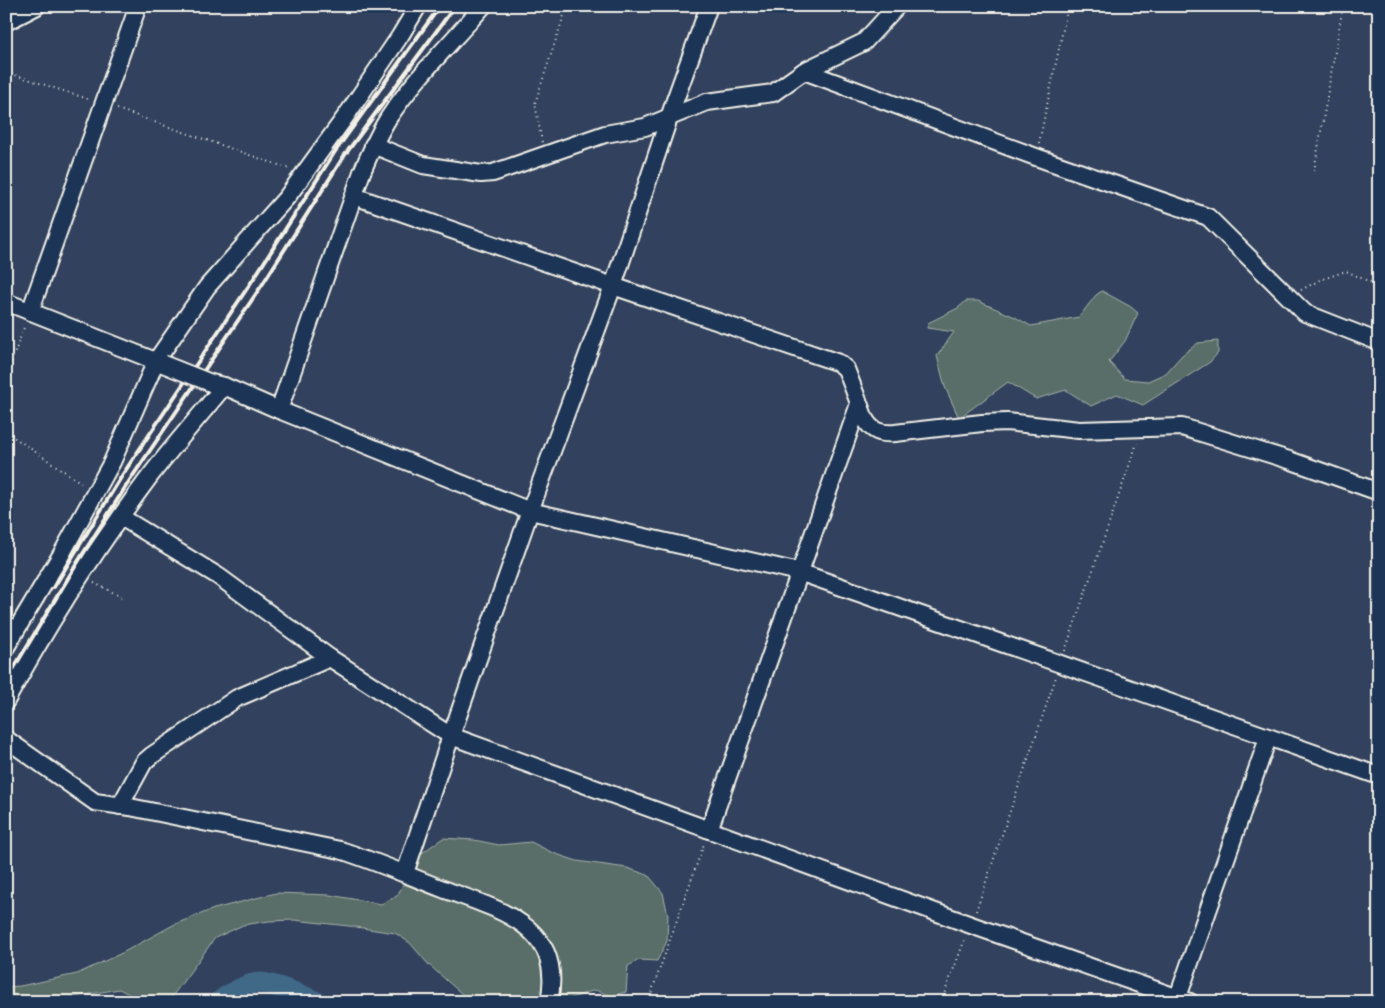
<svg xmlns="http://www.w3.org/2000/svg" width="1385" height="1008" font-family="'Gochi Hand',sans-serif">
	<style>
		.green { fill: #5a6e69; stroke: #a7b0a8 }
		.lines { fill: none; stroke-linecap: round; stroke-linejoin: round }
		.river { stroke: #406787; stroke-width: 21 }
		.minor-casing { stroke: #f4f1e8; stroke-width: 20 }
		.path { stroke: #f4f1e8; stroke-width: 2; stroke-dasharray: 1 4; stroke-linecap: butt }
		.minor { stroke: #1d3557; stroke-width: 16 }
		.rail { stroke: #f4f1e8; stroke-width: 4 }
		.minor-bridge-casing { stroke: #f4f1e8; stroke-width: 20; stroke-linecap: butt }
		.minor-bridge { stroke: #1d3557; stroke-width: 16 }
	</style>
	<rect width="100%" height="100%" fill="#32425e"/>
	<filter id="ink" filterUnits="userSpaceOnUse"><feTurbulence type="fractalNoise" baseFrequency=".02" numOctaves="2"/><feDisplacementMap in="SourceGraphic" scale="10" xChannelSelector="R" yChannelSelector="G"/><feConvolveMatrix kernelMatrix="1 2 1 2 8 2 1 2 1" color-interpolation-filters="sRGB"/></filter>
	<g filter="url(#ink)">
		<g class="green">
			<polygon points="1102,291 1131,307 1138,313 1125,341 1109,362 1125,379 1148,381 1166,373 1182,355 1198,343 1218,341 1218,353 1210,362 1143,405 1117,394 1091,406 1066,390 1036,399 1008,382 959,418 945,387 937,356 954,332 927,328 928,323 958,308 966,301 978,301 1015,317 1031,326 1079,317 1096,295"/>
			<polygon points="443,838 474,840 499,845 531,842 553,853 577,861 627,868 648,875 663,893 668,915 667,941 657,961 639,960 628,966 626,992 611,996 595,990 560,1002 471,1002 428,964 410,943 395,933 349,926 294,920 269,921 243,925 215,938 168,1002 134,1002 137,998 119,989 74,997 61,1002 6,1002 6,987 20,986 77,974 124,952 175,924 214,909 276,893 330,895 381,904 397,896 419,855"/>
		</g>
		<g class="lines">
			<path class="river" d="M219,1002C228,994 250,982 261,983C275,984 304,996 317,1002"/>
			<defs>
				<g id="minor">
					<polyline points="6,22 37,6"/>
					<polyline points="804,71 1036,157 1208,217 1305,313 1379,342"/>
					<polyline points="373,145 423,165 481,174 493,173 605,134 645,127 707,102 773,93 804,71 864,42 897,6"/>
					<path d="M354,196L613,286L839,363L846,369L865,419C872,432 881,434 895,433L982,423L1007,422L1079,430L1182,427L1289,460L1379,492"/>
					<polyline points="6,302 163,364"/>
					<polyline points="30,312 138,6"/>
					<polyline points="211,383 224,386 279,410 530,511 799,572 1379,776"/>
					<path d="M279,410L362,172C370,153 378,134 389,117C416,77 452,42 483,6"/>
					<polyline points="121,517 218,576 330,658 451,736 971,925 1190,1002"/>
					<polyline points="6,647 61,555 112,462 156,361 207,287 287,197 346,116 400,36 418,6"/>
					<path d="M6,701C48,624 95,550 147,480C171,448 199,417 224,386"/>
					<path d="M6,739L95,802L130,807L340,850C375,861 409,876 443,889C499,910 565,925 549,1002"/>
					<polyline points="120,806 144,762 151,756 237,698 330,658"/>
					<polyline points="709,830 859,404"/>
					<polyline points="405,873 451,736 530,511 613,286 675,100 709,6"/>
					<polyline points="1178,997 1268,738"/>
				</g>
			</defs>
			<use href="#minor" class="minor-casing"/>
			<g class="path">
				<polyline points="6,72 91,100"/>
				<polyline points="117,109 290,169"/>
				<polyline points="542,142 535,103 567,6"/>
				<polyline points="1039,143 1068,6"/>
				<polyline points="1314,171 1343,6"/>
				<polyline points="1301,290 1320,280 1346,271 1379,286"/>
				<polyline points="6,376 25,325"/>
				<polyline points="6,432 83,484"/>
				<polyline points="94,583 124,598"/>
				<polyline points="1065,651 1137,443"/>
				<polyline points="976,911 1056,677"/>
				<polyline points="648,1002 704,844"/>
				<polyline points="941,1002 965,939"/>
			</g>
			<use href="#minor" class="minor"/>
			<g class="rail">
				<polyline points="54,587 123,474 254,278 336,150 440,6"/>
				<polyline points="6,681 79,560 130,480 262,285 344,156 455,6"/>
			</g>
			<defs>
				<polyline id="minor-bridge" points="163,364 211,383"/>
			</defs>
			<use href="#minor-bridge" class="minor-bridge-casing"/>
			<use href="#minor-bridge" class="minor-bridge"/>
		</g>
	</g>
	<rect width="1385" height="1008" fill="none" stroke="#1d3557" stroke-width="25"/>
	<rect x="12" y="12" width="1360" height="983" fill="none" stroke="#f4f1e8" stroke-width="2" filter="url(#ink)"/>
</svg>
